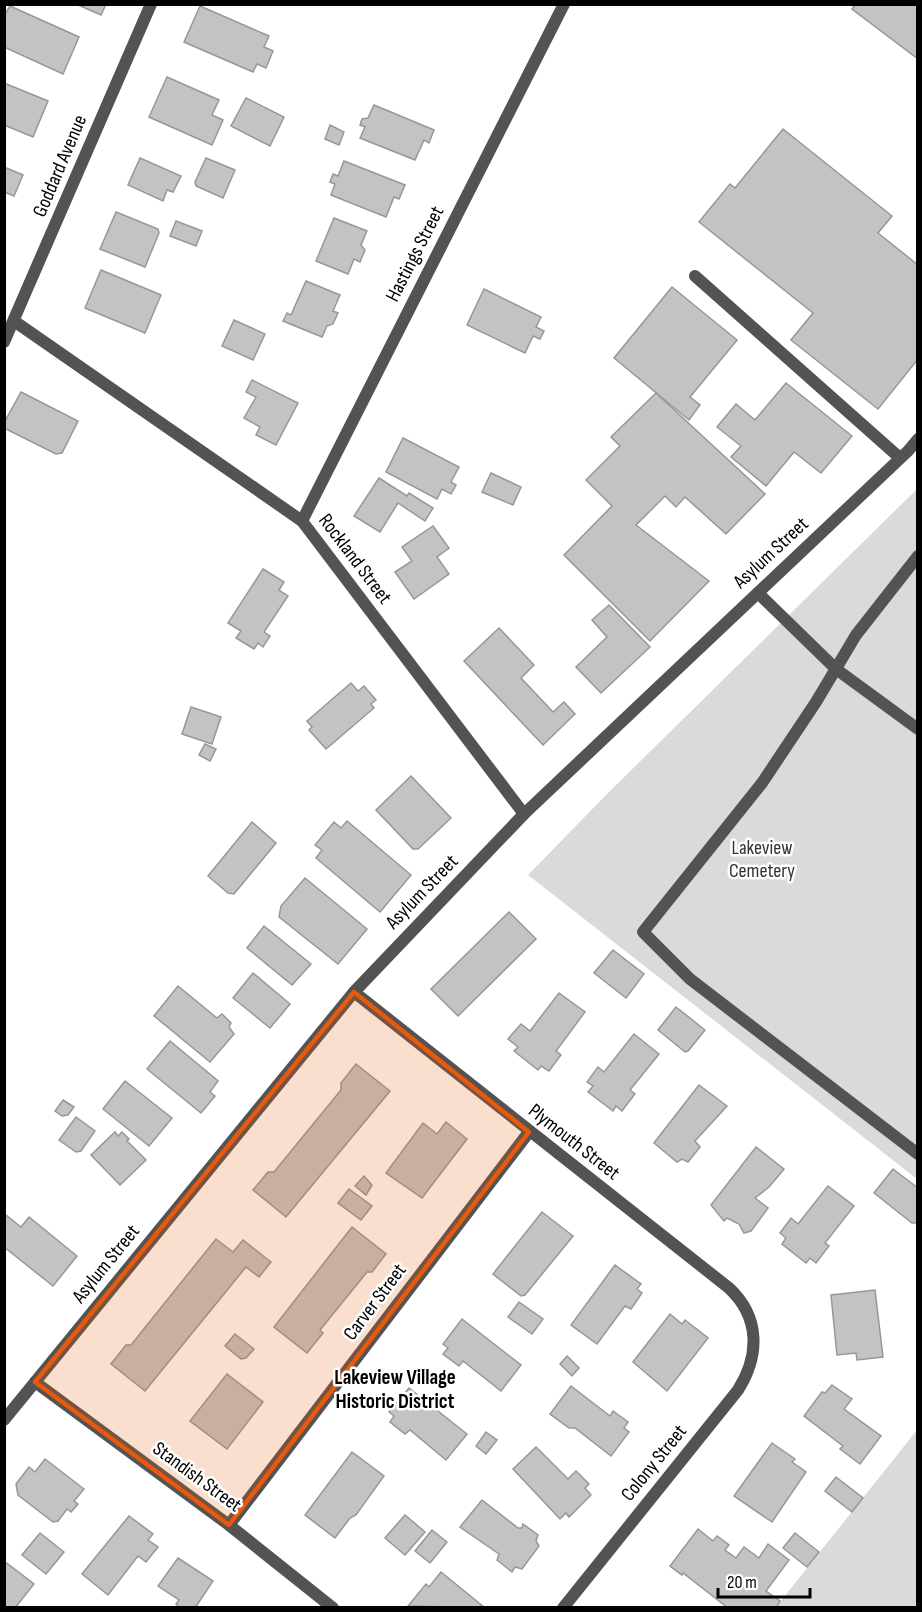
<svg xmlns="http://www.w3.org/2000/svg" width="922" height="1612" font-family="'Sofia Sans Condensed',sans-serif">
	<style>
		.green { fill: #dadada }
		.building { fill: #c3c3c3; stroke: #979797; stroke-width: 1.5 }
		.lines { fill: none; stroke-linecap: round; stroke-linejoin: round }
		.lane { stroke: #535353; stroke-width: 12 }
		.street { stroke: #535353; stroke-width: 12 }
		.marked { fill: #e8590c; fill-opacity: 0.2; stroke: #e8590c; stroke-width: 4.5; stroke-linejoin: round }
		.labels { text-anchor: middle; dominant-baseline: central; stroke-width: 5; stroke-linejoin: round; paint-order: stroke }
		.street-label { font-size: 20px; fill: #000; stroke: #fff }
		.park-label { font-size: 20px; fill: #313131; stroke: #fff }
		.neighbourhood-label { font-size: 21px; font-weight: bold; fill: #000; stroke: #fff }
	</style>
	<rect width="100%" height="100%" fill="#fff"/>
	<g class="green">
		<polygon points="917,489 917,1179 528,875 608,793"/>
		<polygon points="917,1430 917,1607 776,1607"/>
	</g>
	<g class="building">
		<polygon points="76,4 106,4 101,15"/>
		<polygon points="856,4 918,4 918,59 852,9"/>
		<polygon points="10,6 79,37 63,74 4,47 4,16"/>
		<polygon points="200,6 269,36 264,47 273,51 266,68 257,64 253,72 184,42"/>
		<polygon points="167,77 219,100 212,115 223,120 212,145 149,117"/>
		<polygon points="4,83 48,101 33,137 4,125"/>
		<polygon points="246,98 284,117 270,146 231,126"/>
		<polygon points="374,105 434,130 429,143 424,140 415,160 360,138 365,127 360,125 362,119 368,118"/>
		<polygon points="330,125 344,132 339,145 325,139"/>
		<polygon points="783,129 892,216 878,233 918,265 918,359 878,409 791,340 813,313 699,222 730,184 735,188"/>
		<polygon points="140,158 181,176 173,192 167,190 163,201 128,185"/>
		<polygon points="206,158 235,170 223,198 196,186 195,182"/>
		<polygon points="344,161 405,185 399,199 394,197 386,217 331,195 335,184 330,182 333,174 338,176"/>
		<polygon points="4,167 23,175 14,196 4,192"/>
		<polygon points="116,212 158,229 159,233 145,267 100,249"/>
		<polygon points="334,218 367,231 361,245 365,250 360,262 354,259 348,274 316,261"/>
		<polygon points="176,221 202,231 196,246 170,236"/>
		<polygon points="101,270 161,295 145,333 85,308"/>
		<polygon points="306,281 340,295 333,311 338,313 333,324 327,326 322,337 283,321 287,313 291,315"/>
		<polygon points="672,287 737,340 690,397 700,405 689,420 614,358"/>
		<polygon points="484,289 541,317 536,327 544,331 540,339 533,336 525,353 467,325"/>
		<polygon points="234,320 265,334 253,360 222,346"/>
		<polygon points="252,380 298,403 276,445 256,435 260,427 244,418 256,397 246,392"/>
		<polygon points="786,383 852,436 821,473 794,452 766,486 731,457 741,446 717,427 736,404 755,420"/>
		<polygon points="21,392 78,421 62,453 56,454 4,428 4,423"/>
		<polygon points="656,393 765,494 726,534 685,497 676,507 665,496 636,525 709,581 650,641 564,555 612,506 586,480 620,446 611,437"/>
		<polygon points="403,438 459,467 451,482 456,485 451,494 442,489 437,499 386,472"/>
		<polygon points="491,473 521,487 513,505 482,492"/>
		<polygon points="379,478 407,496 409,493 433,508 425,521 398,503 380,532 354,516"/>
		<polygon points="433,526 449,548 437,557 449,574 414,599 395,572 412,561 402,547"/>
		<polygon points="263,569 284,582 279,590 288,596 264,632 270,636 263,647 258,643 254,649 236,638 241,631 228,623"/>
		<polygon points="609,605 650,647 601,693 576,667 607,637 592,620"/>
		<polygon points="499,628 534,665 521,678 553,712 564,702 575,714 543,745 464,661"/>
		<polygon points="351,683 358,691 364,686 376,700 371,704 374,708 326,749 309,730 312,727 307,721"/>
		<polygon points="191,707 221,717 212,744 182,734"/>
		<polygon points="205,744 216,749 210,761 199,755"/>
		<polygon points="411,776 451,818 418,849 413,849 376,810"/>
		<polygon points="347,821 411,875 380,912 316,858 322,850 315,845 334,822 341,828"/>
		<polygon points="252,822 276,843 234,894 228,893 208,876"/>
		<polygon points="305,878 367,929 338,964 279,917 281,906"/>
		<polygon points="509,912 536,939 458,1016 431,989"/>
		<polygon points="264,926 311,964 292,985 247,948"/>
		<polygon points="613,950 644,974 626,998 594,973"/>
		<polygon points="253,973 290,1004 270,1028 233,998"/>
		<polygon points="178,986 217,1018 222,1014 231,1023 229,1027 234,1034 210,1062 154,1016"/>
		<polygon points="559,993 585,1012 556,1051 561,1055 549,1071 541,1066 538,1070 514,1051 518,1047 508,1039 521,1024 530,1031"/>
		<polygon points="676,1007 705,1030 688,1051 685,1052 658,1030"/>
		<polygon points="634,1034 659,1054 630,1090 635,1094 622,1111 616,1106 613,1111 588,1092 593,1086 587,1082 598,1067 604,1072"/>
		<polygon points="170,1041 218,1081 210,1092 215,1096 201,1113 147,1069"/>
		<polygon points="356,1064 390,1091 286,1217 253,1190 268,1172 274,1172 341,1090 341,1083"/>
		<polygon points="125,1081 172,1118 149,1146 103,1109"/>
		<polygon points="699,1085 727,1106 695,1141 700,1147 688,1162 682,1159 677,1162 654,1143"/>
		<polygon points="63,1100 74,1107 68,1115 62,1116 55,1111"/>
		<polygon points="76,1117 95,1131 81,1151 76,1152 59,1140"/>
		<polygon points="446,1122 467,1139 422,1198 386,1173 423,1123 437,1134"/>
		<polygon points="115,1132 118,1136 122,1132 129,1139 127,1141 146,1160 120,1185 91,1155"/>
		<polygon points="756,1147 784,1169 769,1187 755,1198 768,1208 751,1231 744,1233 739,1224 727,1218 724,1221 711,1205"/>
		<polygon points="893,1169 918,1188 918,1220 915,1223 912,1223 874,1193"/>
		<polygon points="364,1176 372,1185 366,1195 355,1186"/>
		<polygon points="828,1186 854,1206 825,1243 829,1246 816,1263 810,1258 806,1263 782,1244 786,1238 780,1233 791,1218 798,1224"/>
		<polygon points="349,1189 372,1206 361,1220 338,1203"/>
		<polygon points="542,1212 573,1236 525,1295 521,1296 493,1274"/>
		<polygon points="6,1215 21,1227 29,1217 77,1256 53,1286 4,1247 4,1217"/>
		<polygon points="352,1227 386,1254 372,1272 367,1272 320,1330 323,1333 307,1353 274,1327"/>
		<polygon points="216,1239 233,1252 243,1240 271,1262 259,1277 246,1267 145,1391 111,1364 126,1345 131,1345"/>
		<polygon points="615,1265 641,1284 637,1289 642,1293 631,1309 625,1306 597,1344 571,1325"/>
		<polygon points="875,1290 883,1357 857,1360 856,1353 837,1355 831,1295"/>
		<polygon points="519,1302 543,1319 532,1334 508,1317"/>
		<polygon points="670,1314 682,1324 685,1320 708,1338 667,1391 633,1362"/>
		<polygon points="462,1319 521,1365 501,1391 463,1361 459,1366 443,1354 448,1348 443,1344"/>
		<polygon points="235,1334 254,1349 246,1358 241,1359 225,1346"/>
		<polygon points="567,1356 579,1368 572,1376 560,1364"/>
		<polygon points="227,1374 263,1402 227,1449 190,1421"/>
		<polygon points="832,1385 852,1399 844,1409 881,1436 860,1464 840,1449 843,1446 804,1416 822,1392 825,1393"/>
		<polygon points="571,1386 610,1416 613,1411 628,1422 624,1428 629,1432 611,1456 575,1428 569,1428 550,1414"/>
		<polygon points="409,1388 467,1434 446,1460 410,1430 405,1434 390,1422 394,1416 389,1412"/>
		<polygon points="486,1432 497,1440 486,1454 476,1446"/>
		<polygon points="772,1443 795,1459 792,1462 806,1472 772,1522 734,1496"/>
		<polygon points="536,1447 568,1479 576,1471 589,1484 585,1488 591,1495 569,1517 566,1513 560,1519 513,1469"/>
		<polygon points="352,1452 384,1476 356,1515 350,1518 335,1538 305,1515"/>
		<polygon points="45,1459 84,1489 74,1501 78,1504 71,1512 67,1509 58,1521 53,1522 18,1495 16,1484 29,1467 35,1472"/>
		<polygon points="836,1477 863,1498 852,1512 825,1491"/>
		<polygon points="482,1500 518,1528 522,1528 523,1524 538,1535 536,1541 539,1546 522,1569 515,1567 512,1572 497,1560 499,1554 460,1527"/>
		<polygon points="405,1515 425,1532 405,1555 385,1538"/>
		<polygon points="129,1516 153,1534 148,1540 158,1547 146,1562 138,1556 108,1595 82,1574"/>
		<polygon points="698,1529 713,1541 717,1536 729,1545 725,1550 736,1558 744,1547 759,1558 768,1544 789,1560 766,1591 780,1601 776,1608 728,1608 683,1573 682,1575 670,1566"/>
		<polygon points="432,1530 447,1542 430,1563 415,1551"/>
		<polygon points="40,1533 64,1552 46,1574 22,1555"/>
		<polygon points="795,1533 819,1552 807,1567 783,1548"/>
		<polygon points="178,1558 213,1581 195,1608 181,1608 176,1604 179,1600 158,1586"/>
		<polygon points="4,1561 34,1584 15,1608 4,1608"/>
		<polygon points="441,1572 485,1608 408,1606 426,1584 429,1587"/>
	</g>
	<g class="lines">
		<g class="lane">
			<polyline points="695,276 900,458"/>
			<polyline points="918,556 856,635 816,702 762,783 643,932 690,979 918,1154"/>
			<polyline points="758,593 836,669 918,729"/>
		</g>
		<g class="street">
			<polyline points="14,321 302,521 524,814"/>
			<polyline points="4,342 151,4"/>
			<polyline points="302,521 564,4"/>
			<path d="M354,992L729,1288C760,1317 760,1355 738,1390L563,1608"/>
			<polyline points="35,1382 229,1525 333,1608"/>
			<polyline points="4,1420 354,992 524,814 908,451 918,439"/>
			<polyline points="229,1525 529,1132"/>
		</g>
	</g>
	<path class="marked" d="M354,992L529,1132L229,1525L35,1382Z"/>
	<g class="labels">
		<g class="street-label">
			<text transform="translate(60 166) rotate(-67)">Goddard Avenue</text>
			<text transform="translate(415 254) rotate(-63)">Hastings Street</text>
			<text transform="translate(771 553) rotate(-43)">Asylum Street</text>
			<text transform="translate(355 559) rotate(53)">Rockland Street</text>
			<text transform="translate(422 892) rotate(-46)">Asylum Street</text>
			<text transform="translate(574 1142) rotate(38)">Plymouth Street</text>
			<text transform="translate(106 1264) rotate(-51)">Asylum Street</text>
			<text transform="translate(375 1302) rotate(-53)">Carver Street</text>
			<text transform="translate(654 1463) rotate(-51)">Colony Street</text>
			<text transform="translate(197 1477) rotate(36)">Standish Street</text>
		</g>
		<g class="park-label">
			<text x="762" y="848">Lakeview<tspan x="762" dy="23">Cemetery</tspan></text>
		</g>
		<g class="neighbourhood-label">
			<text x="395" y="1377">Lakeview Village<tspan x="395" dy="24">Historic District</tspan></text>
		</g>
	</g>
	<rect width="922" height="1612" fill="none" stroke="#000000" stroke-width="12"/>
	<path d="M718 1588v9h92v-9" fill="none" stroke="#000000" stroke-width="3"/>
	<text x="727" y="1588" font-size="18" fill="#000000" stroke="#ffffff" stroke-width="4.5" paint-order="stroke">20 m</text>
</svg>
